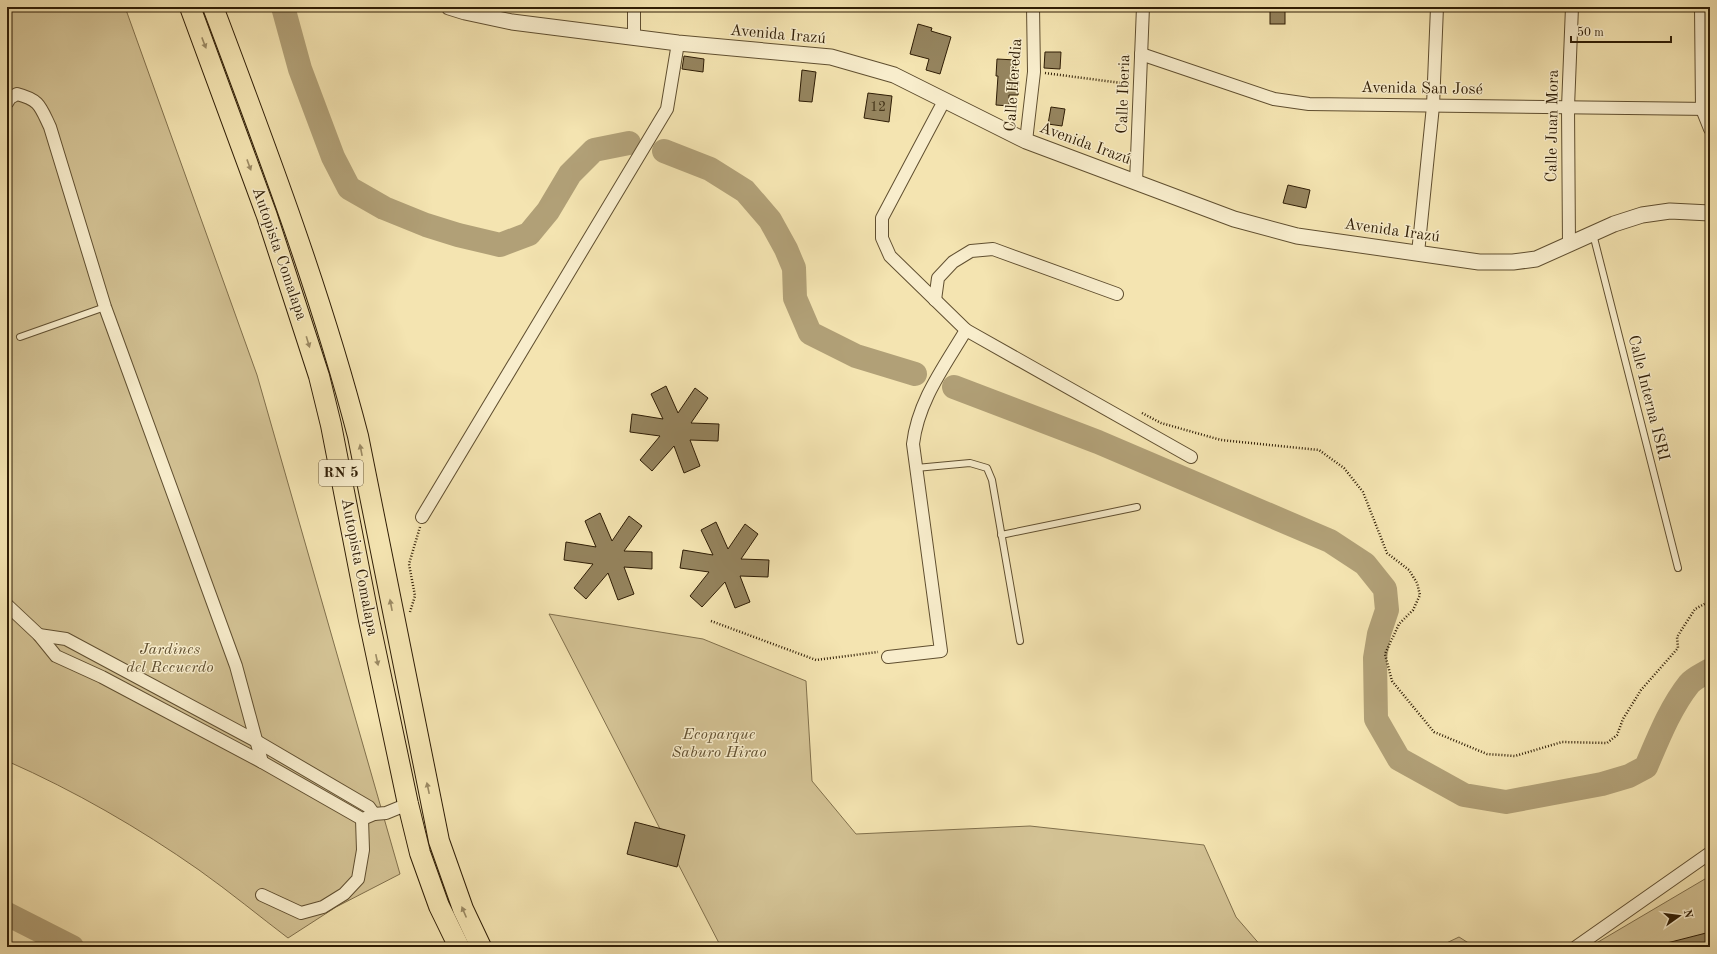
<svg xmlns="http://www.w3.org/2000/svg" width="1717" height="954" font-family="'Old Standard TT',serif">
	<style>
		.green { fill: #d3c294; stroke: #81704c }
		.lines { fill: none; stroke-linecap: round; stroke-linejoin: round }
		.river { stroke: #b1a077; stroke-width: 24 }
		.building { fill: #95845e; stroke: #2f1d05 }
		.service-casing { stroke: #604f30; stroke-width: 8 }
		.minor-casing { stroke: #604f30; stroke-width: 14 }
		.tertiary-casing { stroke: #604f30; stroke-width: 17 }
		.trunk-casing { stroke: #2f1d05; stroke-width: 22 }
		.path { stroke: #2f1d05; stroke-width: 2.5; stroke-dasharray: 1 2; stroke-linecap: butt }
		.service { stroke: #f8edcc; stroke-width: 6 }
		.minor { stroke: #f8edcc; stroke-width: 12 }
		.tertiary { stroke: #f8edcc; stroke-width: 15 }
		.trunk { stroke: #f4e4b1; stroke-width: 20 }
		.oneway { fill: #9b8a64 }
		.labels { text-anchor: middle; dominant-baseline: central; stroke-width: 3; stroke-linejoin: round; paint-order: stroke }
		.number-label { font-size: 14px; fill: #48371b }
		.shield { fill: #f8edcc; stroke: #6b5b41; stroke-width: 1 }
		.shield-label { font-size: 15px; font-weight: bold; fill: #2f1d05 }
		.street-label { font-size: 16px; fill: #2f1d05; stroke: #f8edcc }
		.park-label { font-size: 16px; font-style: italic; fill: #604f30; stroke: #f8edcc }
	</style>
	<rect width="100%" height="100%" fill="#f4e4b1"/>
	<filter id="stains"><feTurbulence type="fractalNoise" baseFrequency=".005" numOctaves="4"/><feColorMatrix values="0 0 0 0 .2 0 0 0 0 .09 0 0 0 0 .02 0 0 0 .5 -.17"/></filter>
	<radialGradient id="worn" r=".72"><stop offset=".6" stop-color="#630" stop-opacity="0"/><stop offset="1" stop-color="#630" stop-opacity=".3"/></radialGradient>
	<g class="green">
		<path d="M7,7H125L257,375L400,874L336,907L288,938C259,916 230,892 199,870C139,828 75,791 7,761Z"/>
		<polygon points="549,614 703,639 806,681 812,781 856,834 1030,826 1204,845 1236,917 1262,947 721,947"/>
		<polygon points="1710,876 1710,947 1591,947 1593,945"/>
		<polygon points="1459,937 1475,947 1438,947"/>
	</g>
	<g class="lines">
		<g class="river">
			<polyline points="283,7 300,69 333,157 349,188 384,208 426,225 458,235 500,245 529,234 548,211 570,174 594,150 629,143"/>
			<polyline points="664,151 710,169 745,191 770,220 786,249 794,268 795,298 810,333 856,356 915,374"/>
			<path d="M954,387L1098,442L1330,541L1365,564L1385,589L1387,610L1379,634L1375,658L1376,719L1399,759L1464,795L1506,802L1602,784L1629,776L1646,767C1658,739 1670,708 1689,684C1694,678 1704,674 1710,670"/>
			<polyline points="7,914 72,947"/>
		</g>
	</g>
	<g class="building">
		<rect x="1270" y="7" width="15" height="17"/>
		<polygon points="918,24 932,28 931,31 951,37 940,74 926,70 929,59 910,54"/>
		<polygon points="1045,52 1061,52 1060,69 1044,68"/>
		<polygon points="684,56 704,59 703,72 682,69"/>
		<polygon points="997,59 1016,60 1015,81 1019,81 1018,95 1009,95 1009,106 996,105 998,76 996,76"/>
		<polygon points="802,70 816,72 812,102 799,101"/>
		<polygon points="868,93 892,96 889,122 864,118"/>
		<polygon points="1051,107 1065,109 1062,126 1048,124"/>
		<polygon points="1288,185 1310,190 1306,208 1283,203"/>
		<polygon points="666,386 678,413 695,388 708,398 691,423 719,424 718,441 690,440 700,466 684,473 674,446 652,471 640,460 660,436 630,432 632,414 663,419 651,394"/>
		<polygon points="600,513 612,541 629,516 642,526 624,551 652,552 652,569 624,567 634,594 618,600 608,573 586,599 574,588 593,564 564,560 566,542 596,547 585,521"/>
		<polygon points="716,522 728,549 745,524 758,534 741,559 769,560 768,577 740,576 750,602 735,608 725,582 702,607 690,596 709,572 680,568 683,550 713,555 701,530"/>
		<polygon points="635,822 685,835 677,867 627,854"/>
		<polygon points="1710,932 1710,947 1668,947 1667,943"/>
	</g>
	<g class="lines">
		<defs>
			<g id="service">
				<polyline points="1593,234 1678,568"/>
				<polyline points="20,337 105,307"/>
				<polyline points="916,468 970,463 987,468 992,480 1020,641"/>
				<polyline points="1001,535 1137,507"/>
			</g>
			<g id="minor">
				<polyline points="1701,7 1702,109 1710,129"/>
				<polyline points="634,36 634,7"/>
				<polyline points="1141,54 1274,99 1309,104 1710,109"/>
				<polyline points="944,101 882,218 882,238 890,256 966,330 1191,457"/>
				<path d="M7,103L10,98L17,94C40,100 40,106 50,127L105,307L236,666L262,762"/>
				<polyline points="1026,141 1034,72 1033,7"/>
				<polyline points="1136,182 1143,7"/>
				<polyline points="1569,245 1568,107 1572,7"/>
				<polyline points="1418,253 1433,106 1437,7"/>
				<polyline points="935,300 938,278 953,262 971,251 993,249 1117,294"/>
				<polyline points="422,517 667,109 678,43"/>
				<polyline points="7,605 39,635 56,656 102,677 262,762 362,819"/>
				<polyline points="39,635 66,639 258,742 369,807 374,814"/>
				<path d="M888,657L941,651L913,444C918,401 944,367 966,330"/>
				<polyline points="367,817 374,814 386,813 408,804"/>
				<polyline points="262,895 301,913 323,907 344,894 358,879 363,850 362,819"/>
				<polyline points="1576,947 1710,853"/>
			</g>
			<polyline id="tertiary" points="449,7 465,12 512,22 678,43 831,57 894,75 1026,141 1234,219 1297,236 1479,262 1513,262 1536,259 1614,224 1642,215 1670,211 1710,213"/>
			<g id="trunk">
				<polyline points="190,7 267,216 319,376 331,425 369,620 408,804 420,853 439,906 459,947"/>
				<path d="M213,7C266,148 320,290 358,436L439,841L463,909L481,947"/>
			</g>
		</defs>
		<use href="#service" class="service-casing"/>
		<use href="#minor" class="minor-casing"/>
		<use href="#tertiary" class="tertiary-casing"/>
		<use href="#trunk" class="trunk-casing"/>
		<g class="path">
			<polyline points="1045,73 1129,84"/>
			<polyline points="1142,413 1161,423 1221,440 1319,450 1344,468 1363,492 1387,553 1409,570 1417,583 1420,595 1413,610 1399,624 1385,654 1392,681 1434,732 1487,754 1515,756 1562,742 1607,743 1617,735 1623,719 1641,690 1678,648 1677,637 1695,609 1710,601"/>
			<polyline points="410,612 415,596 409,564 420,527"/>
			<polyline points="711,621 816,660 878,652"/>
		</g>
		<use href="#service" class="service"/>
		<use href="#minor" class="minor"/>
		<use href="#tertiary" class="tertiary"/>
		<use href="#trunk" class="trunk"/>
	</g>
	<defs><path id="oneway-solid" d="M-6-.8H1V-3.2L6.5 0L1 3.2V.8H-6Z"/></defs>
	<g class="oneway">
		<use href="#oneway-solid" transform="translate(204 43) rotate(69)"/>
		<use href="#oneway-solid" transform="translate(249 165) rotate(70)"/>
		<use href="#oneway-solid" transform="translate(308 342) rotate(73)"/>
		<use href="#oneway-solid" transform="translate(361 450) rotate(-101)"/>
		<use href="#oneway-solid" transform="translate(391 605) rotate(-101)"/>
		<use href="#oneway-solid" transform="translate(377 660) rotate(78)"/>
		<use href="#oneway-solid" transform="translate(428 788) rotate(-102)"/>
		<use href="#oneway-solid" transform="translate(464 912) rotate(-113)"/>
	</g>
	<g class="labels">
		<g class="number-label">
			<text x="878" y="107">12</text>
		</g>
		<rect class="shield" x="319" y="460" width="44" height="26" rx="3"/>
		<g class="shield-label">
			<text x="341" y="473">RN 5</text>
		</g>
		<g class="street-label">
			<text transform="translate(778 35) rotate(5)">Avenida Irazú</text>
			<text transform="translate(1014 85) rotate(-86)">Calle Heredia</text>
			<text transform="translate(1422 89) rotate(1)">Avenida San José</text>
			<text transform="translate(1124 94) rotate(-88)">Calle Iberia</text>
			<text transform="translate(1553 126) rotate(-89)">Calle Juan Mora</text>
			<text transform="translate(1085 144) rotate(20)">Avenida Irazú</text>
			<text transform="translate(1392 231) rotate(8)">Avenida Irazú</text>
			<text transform="translate(279 254) rotate(71)">Autopista Comalapa</text>
			<text transform="translate(1648 398) rotate(76)">Calle Interna ISRI</text>
			<text transform="translate(359 567) rotate(79)">Autopista Comalapa</text>
		</g>
		<g class="park-label">
			<text x="170" y="650">Jardines<tspan x="170" dy="18">del Recuerdo</tspan></text>
			<text x="719" y="735">Ecoparque<tspan x="719" dy="18">Saburo Hirao</tspan></text>
		</g>
	</g>
	<rect width="1717" height="954" fill="none" stroke="#f4e4b1" stroke-width="24"/>
	<rect x="8" y="8" width="1701" height="938" fill="none" stroke="#2f1d05" stroke-width="2"/>
	<rect x="12" y="12" width="1693" height="930" fill="none" stroke="#2f1d05"/>
	<g transform="translate(1679 916) rotate(76)" stroke="#f8edcc" stroke-width="3" paint-order="stroke">
	<path d="M0-3L7 15L0 10L-7 15Z" fill="#2f1d05"/>
	<text y="-6" font-size="11" font-weight="bold" text-anchor="middle" fill="#2f1d05">N</text>
	</g>
	<path d="M1571 36v6h100v-6" fill="none" stroke="#2f1d05" stroke-width="2"/>
	<text x="1577" y="36" font-size="12" fill="#2f1d05" stroke="#f8edcc" stroke-width="3" paint-order="stroke">50 m</text>
	<rect width="100%" height="100%" filter="url(#stains)"/>
	<rect width="100%" height="100%" fill="url(#worn)"/>
</svg>
